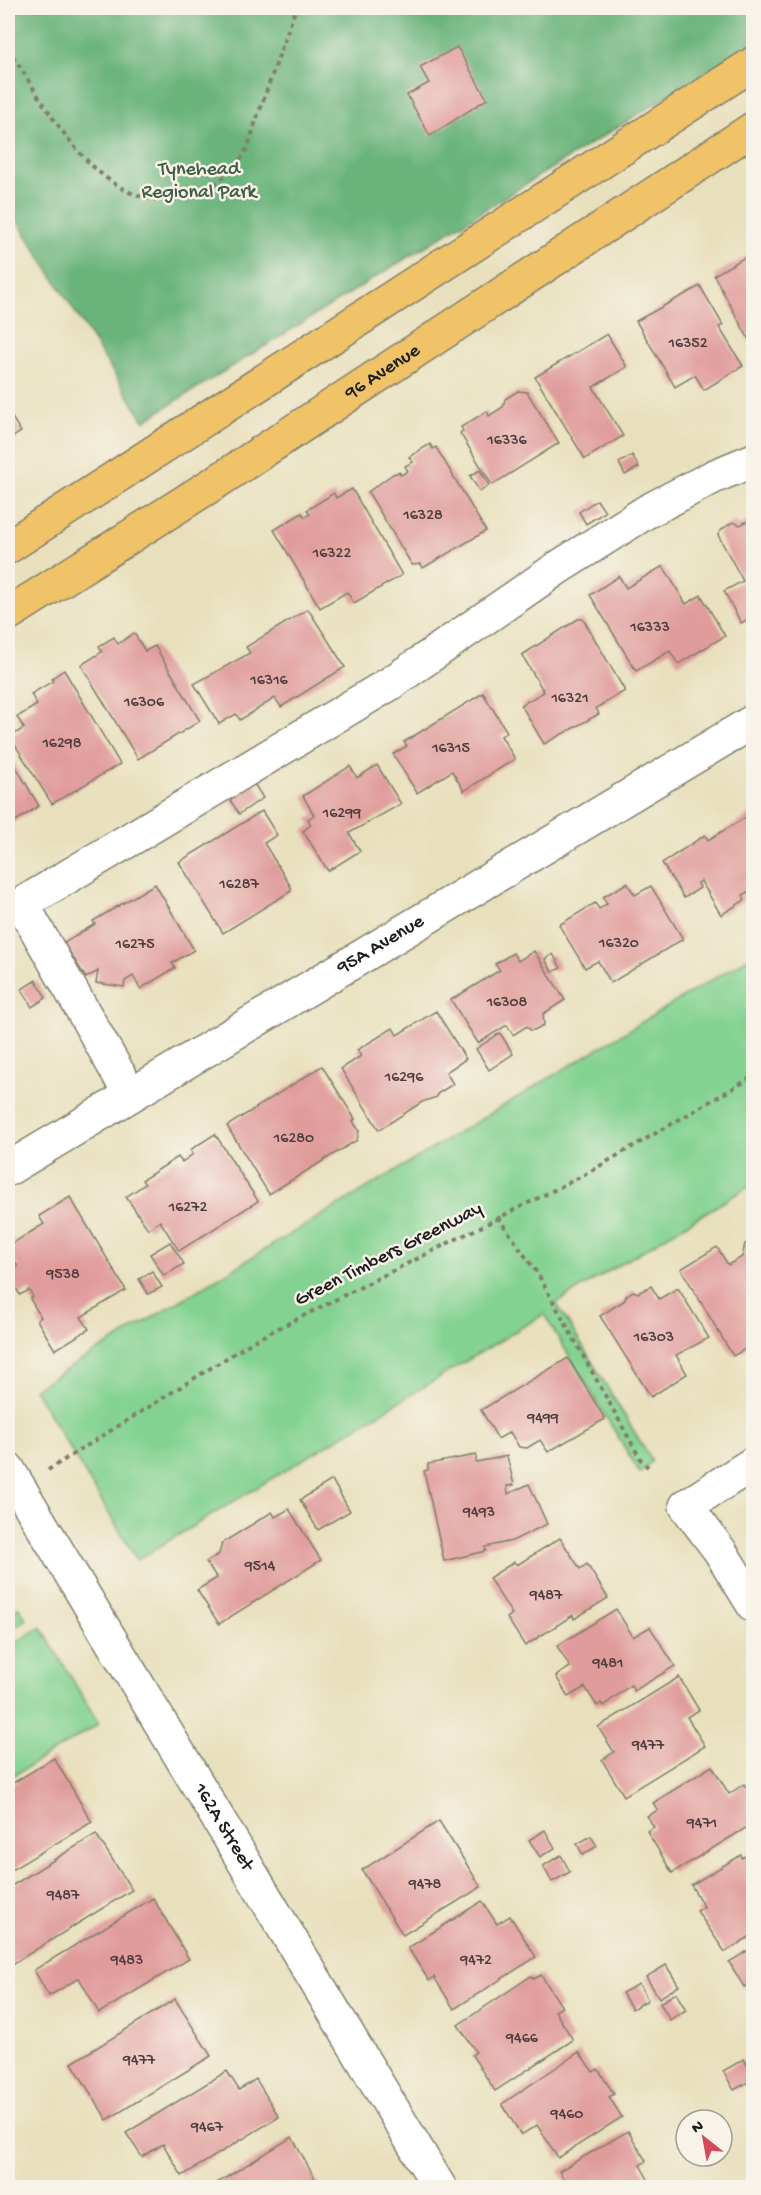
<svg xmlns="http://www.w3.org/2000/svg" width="761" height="2195" font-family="'Gochi Hand',sans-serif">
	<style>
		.green { fill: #83d291; stroke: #507756; stroke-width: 1.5 }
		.forest { fill: #6ab47b; stroke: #43684c; stroke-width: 1.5 }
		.building { fill: #e09c9b }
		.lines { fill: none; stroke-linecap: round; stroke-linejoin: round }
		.minor-casing { stroke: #827e6c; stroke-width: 36 }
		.major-casing { stroke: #827e6c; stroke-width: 36 }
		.path { stroke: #827e6c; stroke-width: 4; stroke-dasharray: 4.5 4.5; stroke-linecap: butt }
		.minor { stroke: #fff; stroke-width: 33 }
		.major { stroke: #f0c369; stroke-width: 33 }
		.labels { text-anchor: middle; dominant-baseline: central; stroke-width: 5; stroke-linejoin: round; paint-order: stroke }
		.number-label { font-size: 16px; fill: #4d3c3c }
		.park-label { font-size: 20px; fill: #405c45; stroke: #f7f3e8 }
		.street-label { font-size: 20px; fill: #1c1c1c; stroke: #f7f3e8 }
	</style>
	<rect width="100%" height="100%" fill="#f7f3e8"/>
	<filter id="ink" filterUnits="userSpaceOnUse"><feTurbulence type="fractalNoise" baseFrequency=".0167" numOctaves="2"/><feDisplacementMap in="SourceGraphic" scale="12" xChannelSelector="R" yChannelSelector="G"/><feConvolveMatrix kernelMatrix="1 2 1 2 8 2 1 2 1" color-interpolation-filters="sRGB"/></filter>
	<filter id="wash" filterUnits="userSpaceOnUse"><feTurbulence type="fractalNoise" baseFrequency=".008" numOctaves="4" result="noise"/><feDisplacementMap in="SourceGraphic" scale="24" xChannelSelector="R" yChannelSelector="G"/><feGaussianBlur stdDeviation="1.35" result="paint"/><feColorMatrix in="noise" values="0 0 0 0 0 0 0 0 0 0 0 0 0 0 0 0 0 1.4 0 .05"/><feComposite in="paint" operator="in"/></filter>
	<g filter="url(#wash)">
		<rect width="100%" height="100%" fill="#e8e0bd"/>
		<g class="green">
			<polygon points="753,955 753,1184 556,1303 652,1461 640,1473 544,1314 137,1560 34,1389"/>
			<polygon points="19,1607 26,1619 8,1631 8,1614"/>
			<polygon points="41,1627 99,1724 8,1779 8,1647"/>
		</g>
		<polygon class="forest" points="8,8 753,8 753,43 144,421 8,206"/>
		<g id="blocks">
			<g class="building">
				<polygon points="457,47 487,99 430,136 407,95 429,83 420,67"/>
				<polygon points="754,252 754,349 714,275"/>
				<polygon points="700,286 723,325 719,327 743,366 704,390 695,375 675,387 636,321"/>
				<polygon points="607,334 627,367 593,387 623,436 585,459 535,377"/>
				<polygon points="518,391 527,392 559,443 492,485 460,433 463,431 461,427 487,411 489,416 503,407 505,399"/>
				<polygon points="8,411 21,432 8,440"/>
				<polygon points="430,444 433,449 436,447 486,531 423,568 421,564 412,565 368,492 393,474 399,472 401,475 408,471 405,466 413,462 409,457"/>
				<polygon points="632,455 639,467 625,475 619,463"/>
				<polygon points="480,470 489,485 480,492 470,476"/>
				<polygon points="352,489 402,575 354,603 347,592 320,608 274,530 302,513 305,517 310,514 307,510 334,493 336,498"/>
				<polygon points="597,500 605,512 586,524 579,512"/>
				<polygon points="754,518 754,616 741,623 724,591 743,581 718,535 721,530 733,522 740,525"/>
				<polygon points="663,566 686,604 701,595 725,636 678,664 670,651 636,671 590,595 619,576 626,588"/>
				<polygon points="308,609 345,667 281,707 275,698 240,720 236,714 219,724 194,684 250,653 246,647"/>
				<polygon points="578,619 583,619 625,691 596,708 599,714 544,744 521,705 544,692 522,655"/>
				<polygon points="134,633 145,651 155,646 200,721 138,759 81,665 102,652 99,646 114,637 118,644"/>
				<polygon points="64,670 120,764 52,804 10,737 24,728 17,717 37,705 31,694 53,681 52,678"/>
				<polygon points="483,693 507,732 501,736 515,759 464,791 452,771 417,793 393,754 407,746 404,742"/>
				<polygon points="8,753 39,806 8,826"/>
				<polygon points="377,765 401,804 349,833 360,851 328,871 303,831 311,825 308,819 314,815 303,796 350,766 357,778"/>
				<polygon points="253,782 263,798 239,814 229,798"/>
				<polygon points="262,811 277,835 264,843 291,887 291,891 223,933 179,862"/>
				<polygon points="751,814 754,818 754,888 743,895 745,900 721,915 701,881 698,883 700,888 684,898 662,863 705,835 708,840"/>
				<polygon points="627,883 635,895 651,886 683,939 611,983 598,961 585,968 559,925 595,903 599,909 607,904 603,897"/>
				<polygon points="155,884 194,950 172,963 175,968 140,989 133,976 125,981 124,987 96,983 98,971 86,978 64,943 95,924 93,921"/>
				<polygon points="534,951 565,1000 543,1014 544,1025 534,1030 530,1030 527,1026 513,1035 507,1025 478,1043 451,1000 500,970 495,964 513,953 518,961"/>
				<polygon points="553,954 561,968 552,972 545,959"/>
				<polygon points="36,980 46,998 32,1007 22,989"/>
				<polygon points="436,1011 466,1059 446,1072 453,1084 437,1094 437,1097 422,1102 379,1130 341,1069 361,1056 357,1050 393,1028 397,1035"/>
				<polygon points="500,1033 513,1054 489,1070 476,1049"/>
				<polygon points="322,1066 355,1119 353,1121 359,1131 357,1140 269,1194 227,1126"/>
				<polygon points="215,1134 258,1201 179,1251 160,1221 148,1229 126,1197 145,1184 142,1180 178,1157 182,1162 193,1154 190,1150"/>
				<polygon points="70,1197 126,1290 81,1317 89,1329 55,1350 37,1320 41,1317 30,1299 33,1297 29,1290 20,1295 8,1275 18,1267 8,1246 44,1224 39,1216"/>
				<polygon points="754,1239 754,1344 733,1356 681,1269 717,1247 728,1265 742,1257 745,1244"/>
				<polygon points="170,1242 184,1264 164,1276 150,1254"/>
				<polygon points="152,1271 162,1287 148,1294 139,1279"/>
				<polygon points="651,1286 659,1299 678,1288 709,1338 676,1355 687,1374 651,1397 600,1316 625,1300 626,1296 633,1291 638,1293"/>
				<polygon points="568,1358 605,1419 548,1452 540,1440 527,1448 519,1447 510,1432 498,1439 481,1410"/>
				<polygon points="476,1455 476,1462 507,1456 514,1485 507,1486 508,1494 529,1484 547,1524 512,1541 485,1547 486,1551 444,1561 424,1471 428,1470 428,1464"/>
				<polygon points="332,1480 350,1511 318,1530 300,1500"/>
				<polygon points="289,1509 321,1560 219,1624 197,1590 217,1578 206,1562 219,1554 222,1543 272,1512 275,1517"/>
				<polygon points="560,1538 580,1569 587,1564 608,1598 574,1619 573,1615 525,1646 507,1618 512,1614 489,1578 514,1562 517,1565"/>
				<polygon points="616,1609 633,1637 650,1627 675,1666 634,1691 631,1685 603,1706 601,1703 597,1706 585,1687 568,1697 556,1676 570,1667 557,1646"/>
				<polygon points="679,1677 699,1710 687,1717 705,1746 624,1796 602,1760 614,1752 598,1727"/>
				<polygon points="54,1758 92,1822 8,1872 8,1786"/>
				<polygon points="712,1766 729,1794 744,1784 754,1800 754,1823 672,1873 647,1831 654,1827 647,1816 658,1810 653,1803"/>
				<polygon points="439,1821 481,1887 403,1935 362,1870"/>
				<polygon points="545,1830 555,1848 540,1857 529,1840"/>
				<polygon points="96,1834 132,1890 8,1967 8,1931 13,1928 8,1920 8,1888"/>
				<polygon points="591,1836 597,1846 583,1855 577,1844"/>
				<polygon points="754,1851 754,1934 725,1952 697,1911 704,1907 691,1885 741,1855 742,1858"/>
				<polygon points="561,1855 570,1872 552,1882 543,1866"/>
				<polygon points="153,1898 189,1959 99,2013 79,1978 49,1996 34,1970"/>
				<polygon points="482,1901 497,1924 510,1916 536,1957 454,2009 434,1977 429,1981 408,1948"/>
				<polygon points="754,1947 754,1991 749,1984 744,1987 729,1962"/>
				<polygon points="666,1965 679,1986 659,1998 646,1977"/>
				<polygon points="541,1975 562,2007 555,2011 573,2040 495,2091 472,2055 476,2052 458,2025 531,1976 534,1979"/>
				<polygon points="639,1984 648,2000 632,2009 622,1993"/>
				<polygon points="676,1993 686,2010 670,2020 660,2003"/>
				<polygon points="175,1999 211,2056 107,2120 72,2063"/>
				<polygon points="579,2052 593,2072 598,2069 614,2094 609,2097 622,2117 558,2158 537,2125 521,2135 502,2104"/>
				<polygon points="744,2059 754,2079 734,2090 723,2071"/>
				<polygon points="227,2071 239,2090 256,2079 279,2117 182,2176 163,2144 142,2157 126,2133"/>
				<polygon points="628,2131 646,2161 640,2165 653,2188 569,2188 559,2171"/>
				<polygon points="292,2137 320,2188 209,2188"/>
			</g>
		</g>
	</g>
	<g filter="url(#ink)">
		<use href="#blocks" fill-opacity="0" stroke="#827e6c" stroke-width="1.5"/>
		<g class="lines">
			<defs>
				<g id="minor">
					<polyline points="130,1094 22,904 391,683 559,567 646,512 715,476 754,460"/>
					<path id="s1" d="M8,1169L754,721"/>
					<polyline points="754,1463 686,1506 720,1551 754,1606"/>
					<path id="s2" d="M8,1469L440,2188"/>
				</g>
				<g id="major">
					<polyline points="8,547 754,63"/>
					<path id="s3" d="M8,614L224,477L754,128"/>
				</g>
			</defs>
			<use href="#minor" class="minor-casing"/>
			<use href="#major" class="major-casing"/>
			<g class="path">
				<path d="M8,49C48,107 101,220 188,197C206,192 232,174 242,157C250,146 253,128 258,115C271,79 283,43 296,8"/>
				<polyline points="498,1217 539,1276 641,1460 648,1467"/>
				<polyline points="48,1470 257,1339 584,1175 754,1076"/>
			</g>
			<use href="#minor" class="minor"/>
			<use href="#major" class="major"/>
		</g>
	</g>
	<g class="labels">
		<g class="number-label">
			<text x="688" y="344">16352</text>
			<text x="507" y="441">16336</text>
			<text x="423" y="516">16328</text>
			<text x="332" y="554">16322</text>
			<text x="650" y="628">16333</text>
			<text x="269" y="681">16316</text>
			<text x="570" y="699">16321</text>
			<text x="144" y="703">16306</text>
			<text x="62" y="744">16298</text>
			<text x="451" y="749">16315</text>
			<text x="342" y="814">16299</text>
			<text x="239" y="885">16287</text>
			<text x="619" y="944">16320</text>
			<text x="135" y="945">16275</text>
			<text x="507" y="1003">16308</text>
			<text x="404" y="1078">16296</text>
			<text x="294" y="1139">16280</text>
			<text x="188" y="1208">16272</text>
			<text x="63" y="1275">9538</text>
			<text x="654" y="1338">16303</text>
			<text x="543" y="1419">9499</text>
			<text x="479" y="1513">9493</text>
			<text x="260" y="1567">9514</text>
			<text x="546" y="1596">9487</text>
			<text x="608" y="1664">9481</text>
			<text x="648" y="1746">9477</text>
			<text x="702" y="1824">9471</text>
			<text x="425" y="1885">9478</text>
			<text x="63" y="1896">9487</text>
			<text x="127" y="1961">9483</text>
			<text x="476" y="1961">9472</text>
			<text x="522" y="2039">9466</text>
			<text x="139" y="2061">9477</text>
			<text x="567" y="2115">9460</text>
			<text x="207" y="2128">9467</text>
		</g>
		<g class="park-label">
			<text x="199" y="170">Tynehead<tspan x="199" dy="23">Regional Park</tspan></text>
		</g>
		<g class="street-label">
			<text stroke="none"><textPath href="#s3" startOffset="446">96 Avenue</textPath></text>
			<text stroke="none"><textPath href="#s1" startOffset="435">95A Avenue</textPath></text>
			<text transform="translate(389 1255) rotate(-27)">Green Timbers Greenway</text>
			<text stroke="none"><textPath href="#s2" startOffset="418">162A Street</textPath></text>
		</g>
	</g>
	<rect width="761" height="2195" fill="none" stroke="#f7f3e8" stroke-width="30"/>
	<g transform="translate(704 2138) rotate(329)"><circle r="28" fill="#f7f3e8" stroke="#9f9d96" stroke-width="1.5"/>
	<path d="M0-4.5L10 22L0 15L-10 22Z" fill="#d1495b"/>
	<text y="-9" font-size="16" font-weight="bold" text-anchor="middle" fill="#1c1c1c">N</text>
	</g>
</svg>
